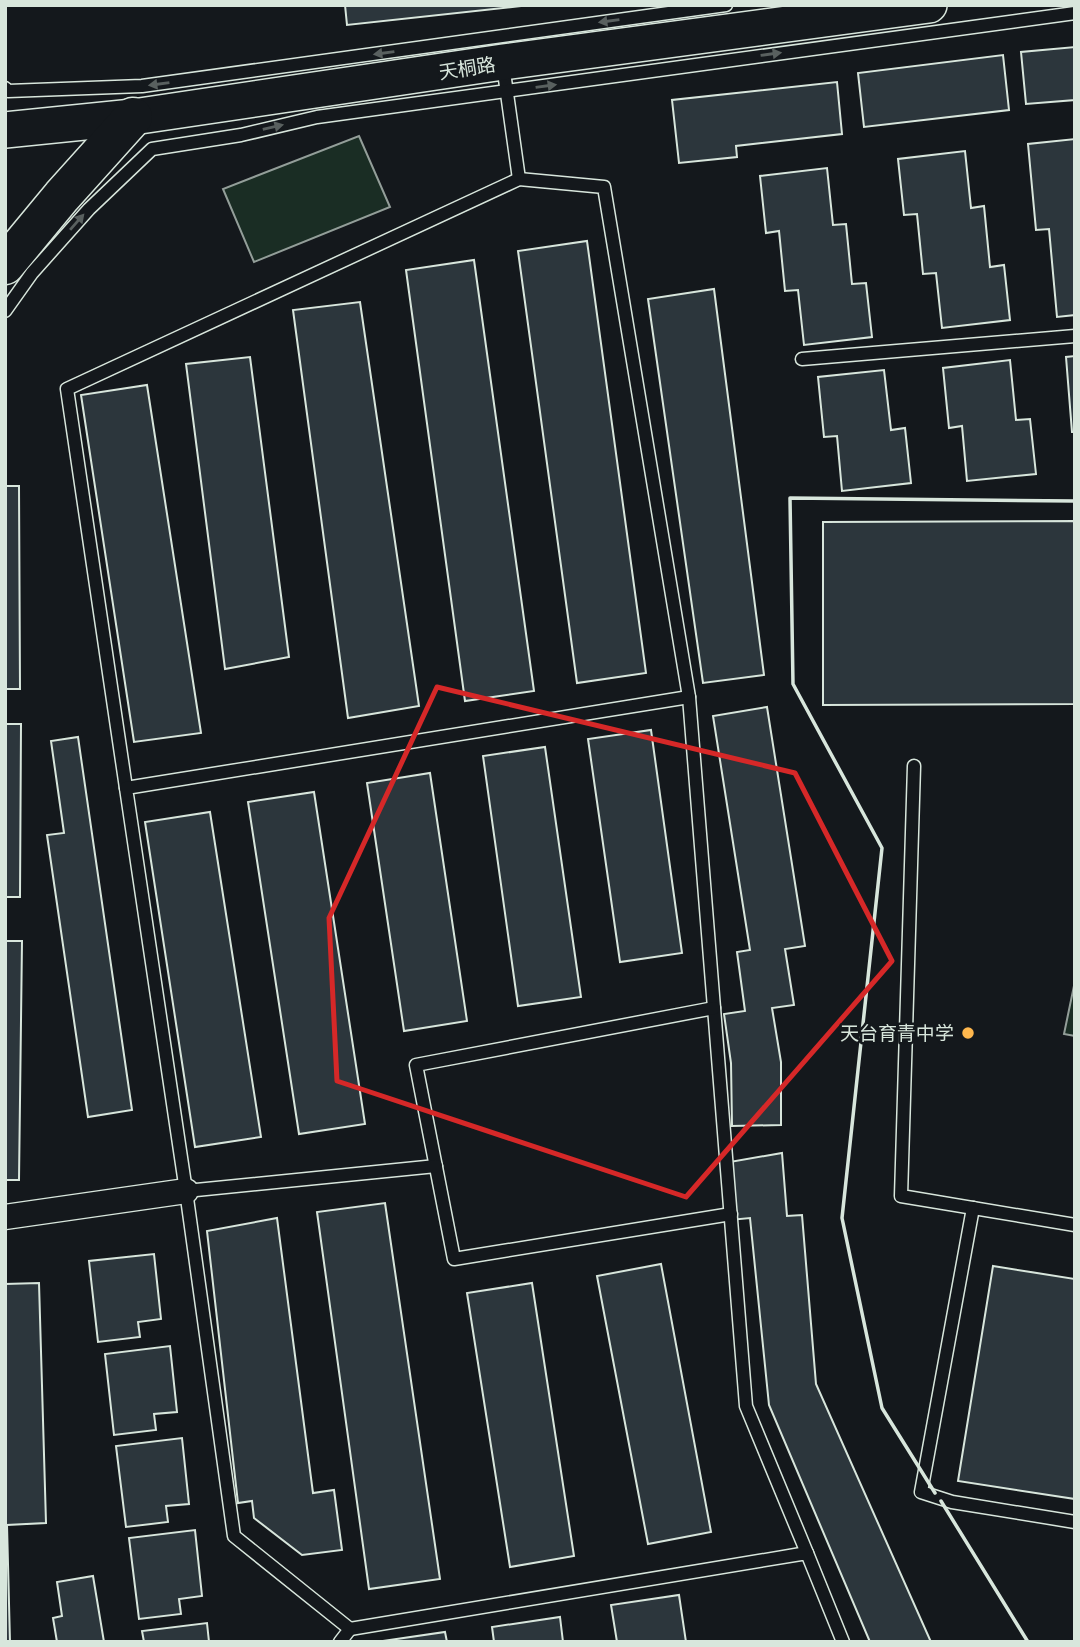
<svg xmlns="http://www.w3.org/2000/svg" width="1080" height="1647" font-family="'DejaVu Sans','Noto Sans SC',sans-serif">
	<style>
		.green { fill: #1a2d24; stroke: #939e99; stroke-width: 2 }
		.building { fill: #2c363c; stroke: #d8e6dc; stroke-width: 2 }
		.lines { fill: none; stroke-linecap: round; stroke-linejoin: round }
		.lane-casing { stroke: #d8e6dc; stroke-width: 15 }
		.street-casing { stroke: #d8e6dc; stroke-width: 27 }
		.secondary-casing { stroke: #d8e6dc; stroke-width: 38 }
		.primary-casing { stroke: #d8e6dc; stroke-width: 41 }
		.lane { stroke: #14181c; stroke-width: 12 }
		.street { stroke: #14181c; stroke-width: 24 }
		.secondary { stroke: #14181c; stroke-width: 35 }
		.primary { stroke: #14181c; stroke-width: 38 }
		.wall { stroke: #d8e6dc; stroke-width: 3.5 }
		.oneway { fill: #59605f }
		.marked { fill: none; stroke: #d62828; stroke-width: 5; stroke-linejoin: round }
		.poi-dot { fill: #ffb74d; stroke: #14181c; stroke-width: 2.5 }
		.labels { text-anchor: middle; dominant-baseline: central; stroke-width: 5; stroke-linejoin: round; paint-order: stroke }
		.street-label { font-size: 19px; fill: #d8e6dc; stroke: #14181c }
		.poi-label { font-size: 19px; fill: #d8e6dc; stroke: #14181c; text-anchor: end }
	</style>
	<rect width="100%" height="100%" fill="#14181c"/>
	<g class="green">
		<polygon points="359,136 390,207 254,262 223,189"/>
		<polygon points="1075,981 1075,1036 1064,1034"/>
	</g>
	<g class="building">
		<polygon points="345,5 530,5 347,25"/>
		<polygon points="1075,47 1075,100 1026,104 1021,52"/>
		<polygon points="1003,55 1009,110 864,127 858,73"/>
		<polygon points="837,82 842,134 736,146 737,157 679,163 672,100"/>
		<polygon points="1075,139 1075,315 1057,317 1049,229 1036,230 1028,144"/>
		<polygon points="965,151 971,208 984,206 990,267 1004,265 1010,320 942,328 936,273 923,274 917,214 904,215 898,159"/>
		<polygon points="827,168 833,225 846,224 852,284 866,283 872,337 804,345 798,290 785,291 779,231 766,233 760,176"/>
		<polygon points="587,241 646,673 577,683 518,251"/>
		<polygon points="474,260 534,691 465,701 406,270"/>
		<polygon points="714,289 764,675 703,683 648,299"/>
		<polygon points="360,302 419,706 348,718 293,310"/>
		<polygon points="1075,356 1075,432 1072,432 1066,357"/>
		<polygon points="250,357 289,657 225,669 186,364"/>
		<polygon points="1010,360 1016,420 1030,419 1036,474 967,481 962,426 949,428 943,368"/>
		<polygon points="884,370 891,430 905,428 911,483 842,491 837,436 824,437 818,377"/>
		<polygon points="147,385 201,733 134,742 81,395"/>
		<polygon points="5,486 19,486 20,689 5,689"/>
		<polygon points="1075,521 1075,704 823,705 823,522"/>
		<polygon points="767,707 805,946 785,949 794,1005 772,1008 781,1062 781,1125 732,1126 731,1063 724,1014 745,1011 737,952 750,950 713,716"/>
		<polygon points="5,724 21,724 20,897 5,897"/>
		<polygon points="651,730 682,953 620,962 588,739"/>
		<polygon points="78,737 132,1110 88,1117 47,835 64,833 51,741"/>
		<polygon points="545,747 581,997 518,1006 483,756"/>
		<polygon points="430,773 467,1021 404,1031 367,783"/>
		<polygon points="314,792 365,1124 299,1134 248,802"/>
		<polygon points="210,812 261,1137 195,1147 145,822"/>
		<polygon points="5,941 22,941 19,1180 5,1180"/>
		<polygon points="782,1153 787,1216 802,1215 816,1384 931,1642 870,1642 769,1405 750,1218 730,1220 724,1163"/>
		<polygon points="385,1203 440,1579 369,1589 317,1212"/>
		<polygon points="277,1218 313,1493 334,1490 342,1550 302,1555 254,1518 252,1501 238,1503 207,1231"/>
		<polygon points="154,1254 161,1319 138,1322 140,1337 98,1342 89,1261"/>
		<polygon points="661,1264 711,1532 648,1544 597,1276"/>
		<polygon points="993,1266 1075,1279 1075,1499 958,1481"/>
		<polygon points="39,1283 46,1523 7,1525 10,1642 5,1642 5,1284"/>
		<polygon points="532,1283 574,1556 510,1567 467,1293"/>
		<polygon points="170,1346 177,1412 154,1414 156,1430 114,1435 105,1354"/>
		<polygon points="182,1438 189,1504 166,1506 168,1522 126,1527 116,1446"/>
		<polygon points="195,1530 202,1596 179,1599 181,1614 139,1619 129,1538"/>
		<polygon points="93,1576 104,1642 57,1642 53,1618 62,1616 57,1582"/>
		<polygon points="679,1595 686,1642 617,1642 611,1605"/>
		<polygon points="560,1617 563,1642 494,1642 492,1627"/>
		<polygon points="207,1623 209,1642 144,1642 142,1631"/>
		<polygon points="445,1632 447,1642 376,1642"/>
	</g>
	<g class="lines">
		<defs>
			<g id="lane">
				<polyline points="503,65 519,179"/>
				<polyline points="5,88 8,91 142,86 726,5"/>
				<polyline points="5,311 32,273 89,209 152,149 241,135 317,117 1075,13"/>
				<polyline points="802,359 1075,336"/>
				<polyline points="914,766 901,1196 1075,1225"/>
				<polyline points="126,788 67,389 519,179 604,187 689,697 746,1406 807,1553"/>
				<polyline points="714,1008 416,1065 454,1259 731,1214"/>
				<polyline points="186,1191 436,1166"/>
				<polyline points="973,1208 921,1492 952,1502 1075,1522"/>
				<polyline points="350,1629 807,1553 843,1642"/>
				<polyline points="340,1642 350,1629 234,1536 186,1191 126,788 689,697"/>
			</g>
			<polyline id="street" points="5,1217 186,1191"/>
			<polyline id="secondary" points="5,130 133,117 503,62 929,5"/>
			<polyline id="primary" points="5,265 62,196 133,117"/>
		</defs>
		<use href="#lane" class="lane-casing"/>
		<use href="#street" class="street-casing"/>
		<use href="#secondary" class="secondary-casing"/>
		<use href="#primary" class="primary-casing"/>
		<use href="#lane" class="lane"/>
		<use href="#street" class="street"/>
		<use href="#secondary" class="secondary"/>
		<use href="#primary" class="primary"/>
		<g class="wall">
			<polyline points="935,1493 882,1408 842,1218 882,848 793,684 790,498 1075,501"/>
			<polyline points="941,1501 1028,1642"/>
		</g>
	</g>
	<defs><path id="oneway-solid" d="M-6-.8H1V-3.2L6.5 0L1 3.2V.8H-6Z" transform="scale(1.75)"/></defs>
	<g class="oneway">
		<use href="#oneway-solid" transform="translate(609 21) rotate(172)"/>
		<use href="#oneway-solid" transform="translate(384 53) rotate(172)"/>
		<use href="#oneway-solid" transform="translate(771 54) rotate(-8)"/>
		<use href="#oneway-solid" transform="translate(159 84) rotate(172)"/>
		<use href="#oneway-solid" transform="translate(546 86) rotate(-8)"/>
		<use href="#oneway-solid" transform="translate(273 127) rotate(-13)"/>
		<use href="#oneway-solid" transform="translate(77 222) rotate(-49)"/>
	</g>
	<path class="marked" d="M437,687L795,773L892,961L686,1197L337,1081L329,918Z"/>
	<circle class="poi-dot" cx="968" cy="1033" r="7"/>
	<g class="labels">
		<g class="street-label">
			<text transform="translate(467 68) rotate(-9)">天桐路</text>
		</g>
		<g class="poi-label">
			<text x="954" y="1033">天台育青中学</text>
		</g>
	</g>
	<rect width="1080" height="1647" fill="none" stroke="#d8e6dc" stroke-width="14"/>
</svg>
